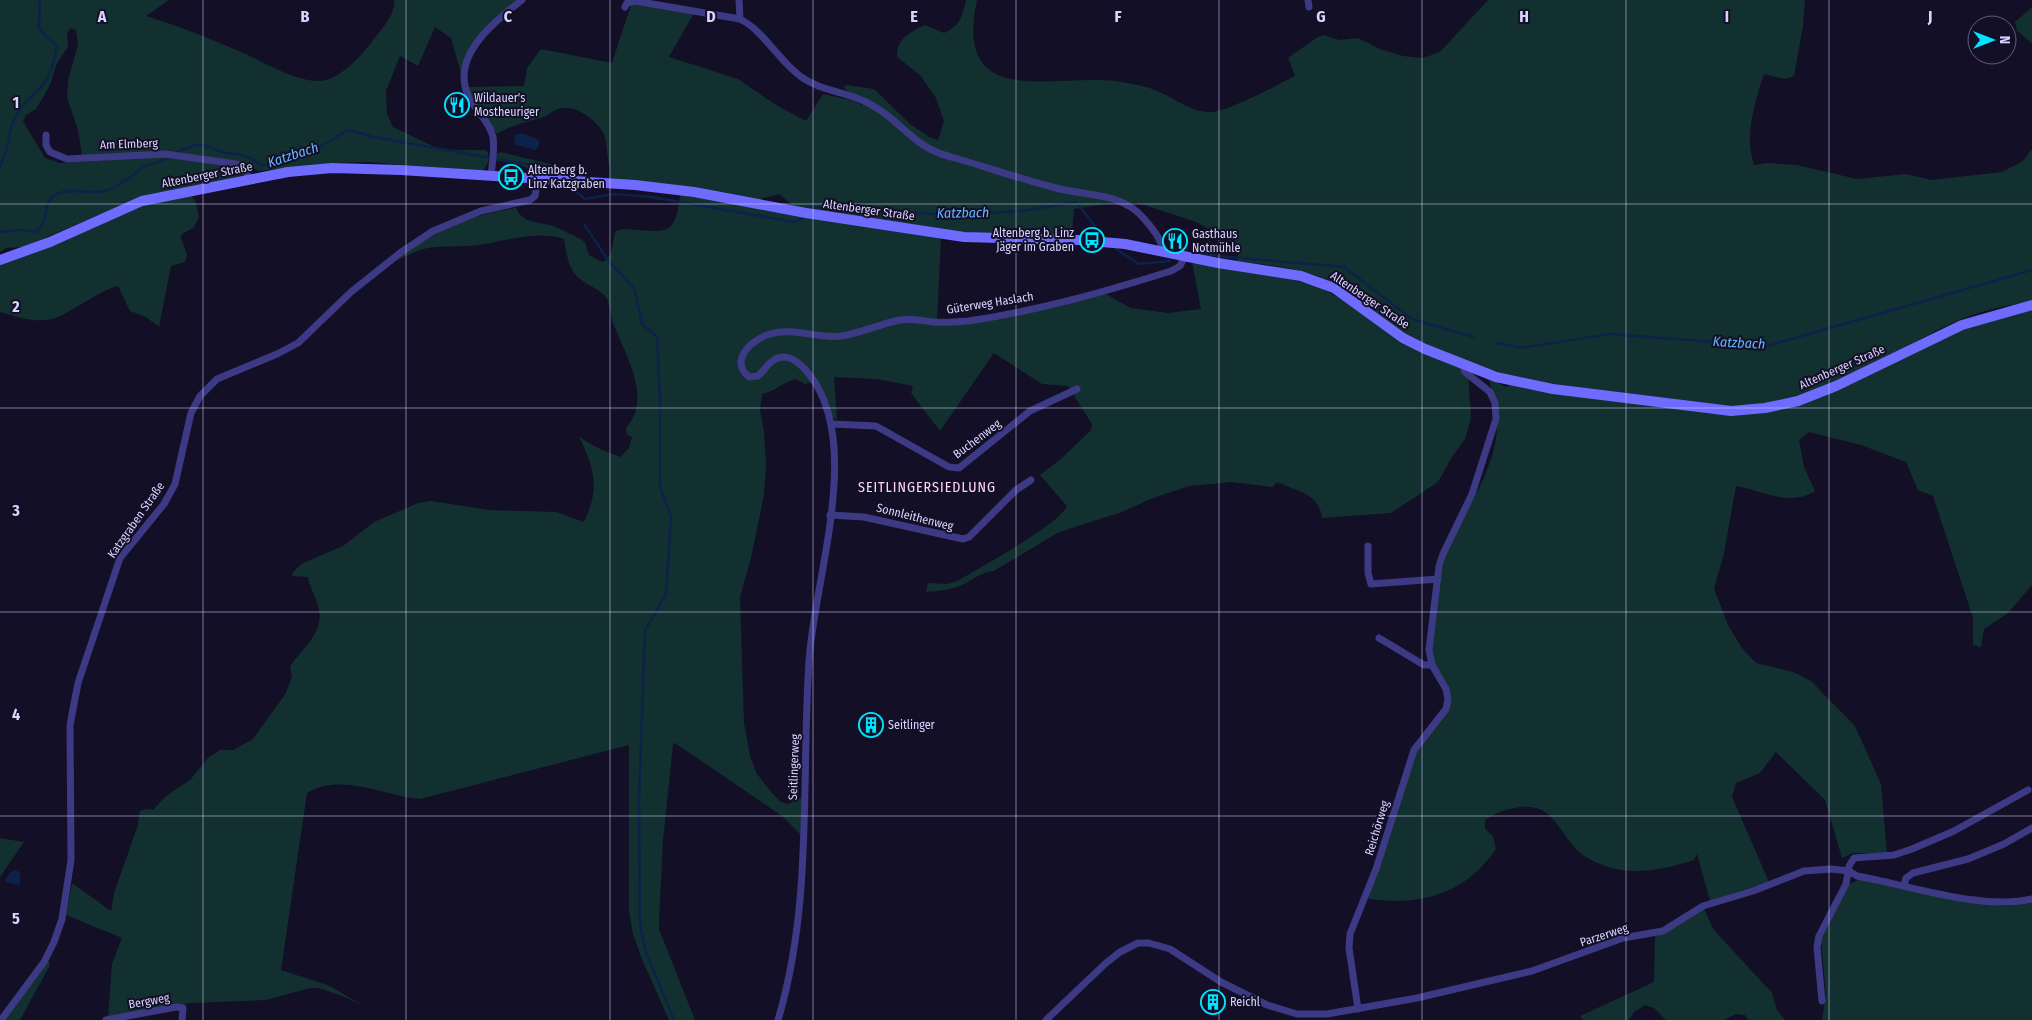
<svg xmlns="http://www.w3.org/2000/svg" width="2032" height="1020" font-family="'Fira Sans Condensed',sans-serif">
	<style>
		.green { fill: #12302f }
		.water { fill: #0c2248 }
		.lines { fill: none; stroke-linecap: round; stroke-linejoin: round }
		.stream { stroke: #0c2248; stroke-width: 2.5 }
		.street { stroke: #3d3a85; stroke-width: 7 }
		.secondary { stroke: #6f6bff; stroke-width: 10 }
		.grid { fill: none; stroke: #d9d4ff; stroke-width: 1; stroke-opacity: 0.55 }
		.labels { text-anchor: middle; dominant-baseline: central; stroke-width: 4; stroke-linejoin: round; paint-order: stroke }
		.poi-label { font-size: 12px; fill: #d9d4ff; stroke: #130f26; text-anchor: start }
		.street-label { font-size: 12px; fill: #d9d4ff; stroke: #130f26 }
		.water-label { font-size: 14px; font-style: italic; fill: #62b6ff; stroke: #130f26 }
		.neighbourhood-label { font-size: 14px; letter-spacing: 1px; fill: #ffd6f0; stroke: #130f26 }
		.grid-label { font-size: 16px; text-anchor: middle; font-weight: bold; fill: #d9d4ff; stroke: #130f26; stroke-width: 4; stroke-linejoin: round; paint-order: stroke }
	</style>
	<rect width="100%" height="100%" fill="#130f26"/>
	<g class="green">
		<path d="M0,0H169L146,16C180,26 213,40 246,54C267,64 293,80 317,81C338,82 360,57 371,43C380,31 396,15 394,0H518L478,36L470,48L462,77L451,38L435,27L418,66L400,56L386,91L387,114L393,127L441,150H485L488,152V162L483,171L368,162L333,163L258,171L242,162L230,160L122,154L82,156L78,130L67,98L68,81L78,44L76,30L70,28L67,35L68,47L57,63L50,85L36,109L26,115L23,121L45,158L60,163L162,157L240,168L244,171V175L128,202L24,247L6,248L0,252Z"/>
		<path d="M966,0H977C952,115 1059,71 1122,82C1133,84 1145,86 1155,90C1173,97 1192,113 1211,112C1230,111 1277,85 1295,76L1288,58L1316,38L1324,35L1339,40L1358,38L1380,49L1403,56L1423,58L1440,52L1488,0H1805L1803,26L1794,76L1786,79L1764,74C1755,102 1744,136 1754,165L1768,163L1797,165L1857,179L1906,174L1931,180L2002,172L2023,161L2032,149V302C2005,305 1975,312 1950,324C1889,353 1828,398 1759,406C1723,411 1686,402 1650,397C1569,386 1493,380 1419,342C1391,328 1369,305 1343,288C1311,268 1272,266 1237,261L1240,247L1196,222L1138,203L1104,204L1074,209L1072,232L1049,235L975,234L795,207L779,194L756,200L611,181L605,136C598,121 575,103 558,109C552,111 547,116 541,118C525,122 512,125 497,134L472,100L468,87L524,86L527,68L541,49L612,63L630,8L632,4L638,3L694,13L669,57L738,79L776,105L806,121L823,94L854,101L862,105V100L843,88L847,85L874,89L910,124L929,137L938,140L944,121L936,98L920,75L897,57C896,39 910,32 925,25L944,33C960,26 962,17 966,0Z"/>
		<polygon points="2032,7 2032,43 2017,31 2015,22"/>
		<polygon points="501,152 554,165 560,169 564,176 539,174 523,166 496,160 496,154"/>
		<path d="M191,195L196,203L199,218L193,228L182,234L181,238L187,255L185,262L171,266L159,327L146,317L130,311L118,286C92,293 70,316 47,320C31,322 15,316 0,312V265L51,246L145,205Z"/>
		<path d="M680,195L941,238L937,323L950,325L1104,293L1131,308L1168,313L1201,309L1192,262L1314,284L1468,370L1471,419L1465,439L1452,457L1438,482L1391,513L1322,518C1319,493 1298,492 1277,482L1273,487L1232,482L1189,486L1153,498L1122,512L1059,532L994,571C981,572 973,580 962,585C951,590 938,591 926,592L928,583L947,584L959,580C980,567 1059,525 1067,506L1040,475L1062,458L1091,430L1092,424L1068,386L1042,384L994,353L940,431L911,393L913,386L877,379L834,377L837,420L832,417L817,381L805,384L796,379C782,382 777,391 762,394L760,410L764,432L766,466L764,495L751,558L740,597L744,723L750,756L757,774L772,793L781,802L788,804L802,797L801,835L782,816L675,743L673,744L663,841L659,920V929L695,1020H669L641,957L633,934L629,911V745L420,799C384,796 342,772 307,793L281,970L330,986L367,1008L345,997L319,988H310L266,1000L191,1003L108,1017L112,964L122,938L66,915L72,883L111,911L114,893L137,828L140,811L146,809L153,810L166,796L190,780L208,758L220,750H233L253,739L286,693L292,677L290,667C301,649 324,633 319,610C317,598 310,589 308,577L292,576L293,572L303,563L343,546L374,522L418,503L431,501L489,510L556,512L584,522C600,488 595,470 579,437L598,448L620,457L629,448L632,437L627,435L626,428C653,398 625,354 613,323C610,314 611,302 604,295C598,289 590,286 584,282C568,272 567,256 564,239C536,230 506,241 479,245C459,248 436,244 417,251C410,254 403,258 396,261C430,231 471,215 516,208C524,225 538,221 553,226C564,231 576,236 585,242L589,255L602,262C615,256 611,242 616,231L623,229C660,230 676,242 680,195Z"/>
		<path d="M2032,309V585L2008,613L1984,629L1981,647L1973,645V618L1933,496L1918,490L1906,462L1861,445L1809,432L1799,440L1804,467L1815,491C1790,507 1763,491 1736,486L1724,553L1714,589L1729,627L1742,648L1756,663L1793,672L1811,681L1855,726L1881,784L1887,853H1853L1842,858L1825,800L1776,752L1760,773L1736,783L1732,797L1769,882L1710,901L1697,854L1694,860C1658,872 1620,878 1586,857C1560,841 1558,803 1521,807C1507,809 1497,812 1485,820V829L1493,836L1496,849C1470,886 1438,901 1393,901C1384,900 1375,901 1367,898L1417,750L1450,701C1444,686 1435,671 1433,655C1429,635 1440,569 1448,550C1464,513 1500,462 1497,420C1497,404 1492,390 1487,375L1505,387L1511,385L1710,414L1768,412L1964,328Z"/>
		<polygon points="0,838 24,842 0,877"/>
		<polygon points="1860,879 1991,905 2009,906 2032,901 2032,1020 1822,1020 1826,995 1821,940 1841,896 1850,884"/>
		<polygon points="1704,908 1713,929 1772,993 1777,1010 1785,1020 1748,1020 1745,1015 1736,1014 1724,1020 1666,1020 1654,1008 1645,1005 1634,1012 1629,1020 1583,1020 1580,1016 1654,982 1655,936 1665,933"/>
		<polygon points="49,960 50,965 20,1020 5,1020"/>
	</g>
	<g class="water">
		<polygon points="522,133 539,140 539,146 536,150 516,145 514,141 515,135"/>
		<polygon points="16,870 20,873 20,885 6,882 5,880 11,872"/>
	</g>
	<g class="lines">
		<g class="stream">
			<path d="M174,154C180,150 193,145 200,145C207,145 213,149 219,151C237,157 243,150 260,165L267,164L318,148L348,130L374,137L547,168L556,174"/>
			<path d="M0,166C10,149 7,133 15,118C21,104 32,97 42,86C50,76 55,58 57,46L43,33L39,27L40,0"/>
			<polyline points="573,189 585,199 614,194 651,197 795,222 805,217"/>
			<polyline points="811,207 953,215 1022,211 1076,202 1100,233"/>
			<polyline points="584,224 608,260 634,288 642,324 657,337 660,401 660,487 671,517 666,594 645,631 639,798 640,925 646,952 674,1020"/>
			<path d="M0,232L20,230L36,232C50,221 42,208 51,198C63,185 88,195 104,191C118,188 132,175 144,167C152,163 161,162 169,157"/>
			<polyline points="1116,249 1139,264 1170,261"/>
			<polyline points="1192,251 1218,256 1344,267 1412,319 1474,337"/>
			<polyline points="1497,343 1521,348 1610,334 1767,346 2032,270"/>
		</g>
		<g class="street">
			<path d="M739,0L740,19C765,32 777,59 800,76C820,91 844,91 866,102C900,118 911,147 951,157C987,167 1023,180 1060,189C1082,194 1109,194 1129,206C1140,212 1163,238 1162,250"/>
			<polyline points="1308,0 1309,7"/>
			<polyline points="625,7 627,3 635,1 740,19"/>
			<polyline points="46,135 46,145 50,152 67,159 165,154 236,164 244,167 249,179"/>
			<path d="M491,176C492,164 495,149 493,137C490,123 478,113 471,101C446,59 493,23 522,0"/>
			<polyline points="831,424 876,426 949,467 959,468 1030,411 1077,389"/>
			<polyline points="830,515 864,517 963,539 969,537 1016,490 1031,480"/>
			<polyline points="1368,546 1368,573 1371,584 1438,579"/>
			<polyline points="1379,638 1424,665 1432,665"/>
			<polyline points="1904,885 1906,878 1913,873 1968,859 2004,844 2032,828"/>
			<polyline points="1822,1001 1817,947 1819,936 1846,884 1849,866 1854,858 1894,855 1912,849 1954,831 2028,790"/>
			<polyline points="1358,1009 1349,948 1350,934 1376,869 1414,750 1446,709 1448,699 1446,689 1432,665 1429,650 1439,566 1443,554 1472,494 1496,419 1495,403 1490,392 1465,372 1463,365"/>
			<polyline points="1,1020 44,962 54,942 62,919 71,860 70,725 78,683 120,558 164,504 175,484 191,413 200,396 217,379 277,354 298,343 351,292 400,253 433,231 481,211 530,200 535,196 538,179"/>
			<polyline points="106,1020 176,1007 183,1008 182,1020"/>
			<path d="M778,1020C813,903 801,781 809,661C814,579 864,443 809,374C801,364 787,351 774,360C767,364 764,371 758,376L749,377C728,360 753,339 770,334C794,327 817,339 841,336C861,333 880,324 900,320C911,318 923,321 934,322C945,323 957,322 968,321C1037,311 1104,292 1171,271L1180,266L1185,256"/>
			<path d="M1046,1020L1106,963L1120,952L1138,943H1149L1170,949L1221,982L1267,1005L1297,1014H1327L1417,998L1532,971L1623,938L1663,931L1703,906L1753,891L1804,871L1831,869L1849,871L1857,876C1908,885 1983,911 2032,899"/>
		</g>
		<polyline class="secondary" points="0,260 50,242 142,201 288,172 332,168 401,170 635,185 694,192 806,213 964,237 1079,240 1125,244 1218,263 1301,276 1334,288 1403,338 1425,349 1496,377 1553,389 1731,411 1765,408 1798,401 1836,386 1962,325 2032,305"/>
	</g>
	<path class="grid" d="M203,0V1020M406,0V1020M610,0V1020M813,0V1020M1016,0V1020M1219,0V1020M1422,0V1020M1626,0V1020M1829,0V1020M0,204H2032M0,408H2032M0,612H2032M0,816H2032"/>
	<defs>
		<symbol id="restaurant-ring" viewBox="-11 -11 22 22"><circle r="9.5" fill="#130f26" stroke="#00e5ff" stroke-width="1.5"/><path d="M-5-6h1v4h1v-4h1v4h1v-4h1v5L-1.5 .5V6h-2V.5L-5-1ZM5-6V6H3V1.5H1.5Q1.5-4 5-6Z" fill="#00e5ff"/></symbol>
		<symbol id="bus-ring" viewBox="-11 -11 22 22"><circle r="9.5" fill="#130f26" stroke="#00e5ff" stroke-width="1.5"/><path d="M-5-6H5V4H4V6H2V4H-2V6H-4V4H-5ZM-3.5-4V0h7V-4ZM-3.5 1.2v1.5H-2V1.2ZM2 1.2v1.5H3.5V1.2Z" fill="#00e5ff"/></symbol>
		<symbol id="building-ring" viewBox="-11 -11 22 22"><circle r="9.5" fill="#130f26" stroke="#00e5ff" stroke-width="1.5"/><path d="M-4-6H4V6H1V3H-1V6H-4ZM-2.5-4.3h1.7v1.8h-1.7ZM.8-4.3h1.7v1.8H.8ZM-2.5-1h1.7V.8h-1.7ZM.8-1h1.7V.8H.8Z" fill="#00e5ff"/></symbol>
	</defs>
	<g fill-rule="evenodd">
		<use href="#restaurant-ring" x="443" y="91" width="28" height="28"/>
		<use href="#bus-ring" x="497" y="163" width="28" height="28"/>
		<use href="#bus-ring" x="1078" y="226" width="28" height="28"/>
		<use href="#restaurant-ring" x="1161" y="227" width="28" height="28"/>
		<use href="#building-ring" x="857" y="711" width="28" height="28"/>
		<use href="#building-ring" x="1199" y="988" width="28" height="28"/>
	</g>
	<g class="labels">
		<g class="poi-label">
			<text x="474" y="98">Wildauer's<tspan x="474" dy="14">Mostheuriger</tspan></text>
			<text x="528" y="170">Altenberg b.<tspan x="528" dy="14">Linz Katzgraben</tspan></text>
			<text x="1074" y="233" text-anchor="end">Altenberg b. Linz<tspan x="1074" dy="14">Jäger im Graben</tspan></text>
			<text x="1192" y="234">Gasthaus<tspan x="1192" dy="14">Notmühle</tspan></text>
			<text x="888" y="725">Seitlinger</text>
			<text x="1230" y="1002">Reichl</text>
		</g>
		<g class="street-label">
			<text transform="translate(129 144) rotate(-2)">Am Elmberg</text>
			<text transform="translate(207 175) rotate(-11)">Altenberger Straße</text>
			<text transform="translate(869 210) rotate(8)">Altenberger Straße</text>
			<text transform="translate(1370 300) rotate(34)">Altenberger Straße</text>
			<text transform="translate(990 303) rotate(-9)">Güterweg Haslach</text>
			<text transform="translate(1842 367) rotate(-24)">Altenberger Straße</text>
			<text transform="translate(977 439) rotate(-37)">Buchenweg</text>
			<text transform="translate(915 517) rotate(14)">Sonnleithenweg</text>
			<text transform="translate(136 520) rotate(-55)">Katzgraben Straße</text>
			<text transform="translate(794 767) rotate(-88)">Seitlingerweg</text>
			<text transform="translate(1377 828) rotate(-73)">Reichörweg</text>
			<text transform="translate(1604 935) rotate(-18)">Parzerweg</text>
			<text transform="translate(149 1001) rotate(-10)">Bergweg</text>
		</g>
		<g class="water-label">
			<text transform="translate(293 155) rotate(-18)">Katzbach</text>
			<text transform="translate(963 213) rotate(-1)">Katzbach</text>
			<text transform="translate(1739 343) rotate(3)">Katzbach</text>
		</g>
		<g class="neighbourhood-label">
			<text x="927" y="487">SEITLINGERSIEDLUNG</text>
		</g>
	</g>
	<g class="grid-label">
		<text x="102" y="22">A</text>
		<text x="305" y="22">B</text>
		<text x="508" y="22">C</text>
		<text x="711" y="22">D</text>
		<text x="914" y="22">E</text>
		<text x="1118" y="22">F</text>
		<text x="1321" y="22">G</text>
		<text x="1524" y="22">H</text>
		<text x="1727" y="22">I</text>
		<text x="1930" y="22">J</text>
		<text x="16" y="108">1</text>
		<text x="16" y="312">2</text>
		<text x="16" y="516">3</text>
		<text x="16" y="720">4</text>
		<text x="16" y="924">5</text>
	</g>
	<g transform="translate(1992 40) rotate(90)"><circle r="24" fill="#130f26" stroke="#625e7d"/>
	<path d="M0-4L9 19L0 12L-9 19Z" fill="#00e5ff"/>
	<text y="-8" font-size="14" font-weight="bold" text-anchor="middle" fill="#d9d4ff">N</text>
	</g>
</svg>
